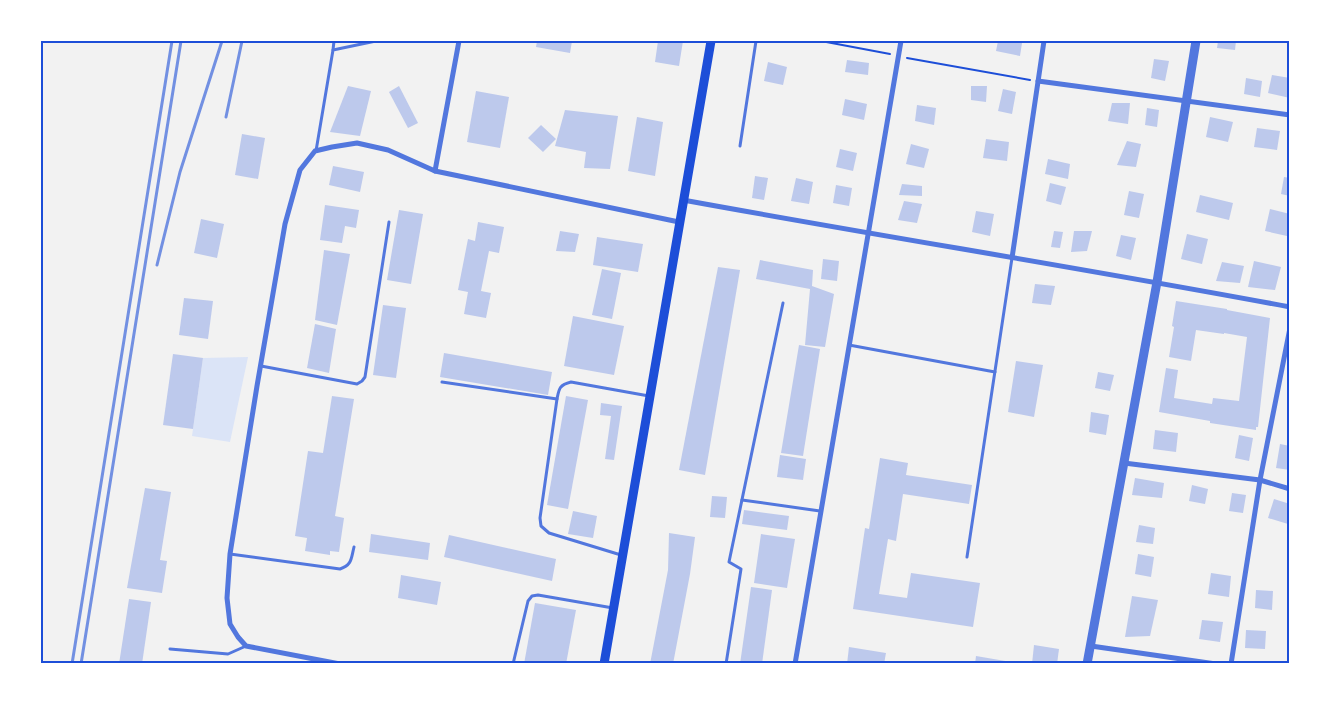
<svg xmlns="http://www.w3.org/2000/svg" width="1331" height="705" font-family="Arial,sans-serif">
	<style>
		.green { fill: #dbe4f7 }
		.building { fill: #bdc9ec }
		.lines { fill: none; stroke-linecap: round; stroke-linejoin: round }
		.path { stroke: #1d4ed8; stroke-width: 2 }
		.service { stroke: #5277de; stroke-width: 3 }
		.minor { stroke: #5277de; stroke-width: 5 }
		.tertiary { stroke: #5277de; stroke-width: 9 }
		.secondary { stroke: #1d4ed8; stroke-width: 9 }
		.rail { stroke: #7290e2; stroke-width: 3 }
		.neatline { fill: none; stroke: #1d4ed8; stroke-width: 2 }
	</style>
	<rect width="100%" height="100%" fill="#f2f2f2"/>
	<polygon class="green" points="248,357 230,442 192,436 203,358"/>
	<g class="building">
		<polygon points="537,41 572,41 570,53 536,47"/>
		<polygon points="658,41 683,41 679,66 655,62"/>
		<polygon points="998,41 1015,41 1022,43 1020,56 996,51"/>
		<polygon points="1218,41 1236,41 1235,50 1217,48"/>
		<polygon points="1154,59 1169,61 1165,81 1151,78"/>
		<polygon points="847,60 869,63 868,75 845,72"/>
		<polygon points="768,62 787,67 783,85 764,81"/>
		<polygon points="1272,75 1290,78 1290,98 1268,93"/>
		<polygon points="1246,78 1262,81 1260,97 1244,94"/>
		<polygon points="348,86 371,91 360,136 330,132"/>
		<polygon points="399,86 418,123 408,128 389,92"/>
		<polygon points="971,86 987,86 986,102 971,100"/>
		<polygon points="1003,89 1016,92 1012,114 998,111"/>
		<polygon points="476,91 509,97 500,148 467,142"/>
		<polygon points="845,99 867,104 864,120 842,115"/>
		<polygon points="1112,103 1130,103 1128,124 1108,121"/>
		<polygon points="917,105 936,108 934,125 915,121"/>
		<polygon points="1147,108 1159,110 1157,127 1145,125"/>
		<polygon points="565,110 618,116 610,169 584,168 586,152 555,146"/>
		<polygon points="637,117 663,122 655,176 628,171"/>
		<polygon points="1210,117 1233,122 1228,142 1206,137"/>
		<polygon points="541,125 556,139 543,152 528,138"/>
		<polygon points="1257,128 1280,131 1277,150 1254,147"/>
		<polygon points="242,134 265,138 258,179 235,175"/>
		<polygon points="986,139 1009,142 1007,161 983,158"/>
		<polygon points="1127,141 1141,144 1136,167 1117,165"/>
		<polygon points="911,144 929,149 924,168 906,164"/>
		<polygon points="840,149 857,153 853,171 836,167"/>
		<polygon points="1048,159 1070,164 1068,179 1045,174"/>
		<polygon points="333,166 364,172 360,192 329,185"/>
		<polygon points="755,176 768,178 764,200 752,198"/>
		<polygon points="1284,177 1290,178 1290,196 1281,194"/>
		<polygon points="796,178 813,182 809,204 791,201"/>
		<polygon points="1050,183 1066,187 1061,205 1046,201"/>
		<polygon points="902,184 922,186 922,196 899,195"/>
		<polygon points="836,185 852,188 849,206 833,203"/>
		<polygon points="1129,191 1144,194 1139,218 1124,215"/>
		<polygon points="1200,195 1233,203 1229,220 1196,212"/>
		<polygon points="904,201 922,204 917,223 898,220"/>
		<polygon points="325,205 359,210 356,228 345,226 342,243 320,240"/>
		<polygon points="1270,209 1290,214 1290,224 1287,236 1265,231"/>
		<polygon points="399,210 423,214 411,284 387,280"/>
		<polygon points="976,211 994,214 990,236 972,232"/>
		<polygon points="201,219 224,224 217,258 194,253"/>
		<polygon points="478,222 504,227 499,253 489,251 481,291 491,293 486,318 464,314 468,292 458,290 468,239 475,241"/>
		<polygon points="560,231 579,234 575,252 556,251"/>
		<polygon points="1054,231 1063,232 1060,248 1051,247"/>
		<polygon points="1074,231 1092,231 1087,251 1071,252"/>
		<polygon points="1187,234 1208,239 1202,264 1181,259"/>
		<polygon points="1121,235 1136,238 1131,260 1116,256"/>
		<polygon points="597,237 643,244 638,272 593,265"/>
		<polygon points="324,250 350,254 337,325 315,320"/>
		<polygon points="823,259 839,261 837,281 821,279"/>
		<polygon points="760,260 813,270 812,286 834,294 825,347 805,345 810,289 756,279"/>
		<polygon points="1254,261 1281,267 1275,290 1248,287"/>
		<polygon points="1222,262 1244,266 1240,283 1216,281"/>
		<polygon points="718,267 740,270 705,475 679,470"/>
		<polygon points="602,269 621,273 612,319 592,315"/>
		<polygon points="1035,284 1055,286 1051,305 1032,303"/>
		<polygon points="184,298 213,301 208,339 179,335"/>
		<polygon points="1176,301 1227,309 1227,310 1270,318 1258,427 1256,427 1256,430 1210,423 1210,421 1159,412 1166,368 1178,370 1174,398 1212,404 1213,398 1239,401 1247,337 1224,333 1224,334 1196,330 1191,361 1169,357 1174,327 1172,326"/>
		<polygon points="383,305 406,308 396,378 373,375"/>
		<polygon points="573,316 624,326 614,375 564,366"/>
		<polygon points="315,324 336,329 329,373 307,368"/>
		<polygon points="799,345 820,349 803,456 781,453"/>
		<polygon points="444,353 552,372 548,395 440,377"/>
		<polygon points="173,354 203,358 193,429 163,425"/>
		<polygon points="1016,361 1043,365 1034,417 1008,412"/>
		<polygon points="1098,372 1114,375 1110,391 1095,388"/>
		<polygon points="332,396 354,399 335,516 344,518 339,552 330,551 330,555 305,551 307,538 295,536 308,451 323,453"/>
		<polygon points="566,396 588,400 568,509 547,505"/>
		<polygon points="601,403 622,406 614,460 605,459 611,416 600,415"/>
		<polygon points="1289,405 1290,405 1290,417 1287,417"/>
		<polygon points="1091,412 1109,415 1106,435 1089,432"/>
		<polygon points="1155,430 1178,433 1176,452 1153,449"/>
		<polygon points="1239,435 1253,438 1249,461 1235,458"/>
		<polygon points="1280,444 1290,446 1290,470 1276,468"/>
		<polygon points="780,455 806,459 803,480 777,477"/>
		<polygon points="880,458 908,463 906,475 972,485 969,504 903,494 896,541 888,539 879,594 907,598 911,573 980,583 973,627 853,609 865,528 869,529"/>
		<polygon points="1135,478 1164,483 1162,498 1132,495"/>
		<polygon points="1192,485 1208,489 1205,504 1189,501"/>
		<polygon points="145,488 171,492 160,560 167,561 162,593 127,588"/>
		<polygon points="1232,493 1246,495 1243,513 1229,511"/>
		<polygon points="712,496 727,497 725,518 710,517"/>
		<polygon points="1274,499 1290,504 1290,520 1288,524 1268,518"/>
		<polygon points="744,510 789,516 787,530 742,524"/>
		<polygon points="573,511 597,516 593,538 568,534"/>
		<polygon points="1139,525 1155,528 1153,544 1136,542"/>
		<polygon points="669,533 695,537 690,574 673,664 650,664 668,570"/>
		<polygon points="371,534 430,543 428,560 369,552"/>
		<polygon points="761,534 795,539 787,588 754,583"/>
		<polygon points="449,535 556,559 552,581 444,557"/>
		<polygon points="1138,554 1154,557 1151,577 1135,574"/>
		<polygon points="1211,573 1231,576 1229,597 1208,594"/>
		<polygon points="401,575 441,582 437,605 398,598"/>
		<polygon points="751,587 772,590 762,664 740,664"/>
		<polygon points="1256,590 1273,591 1272,610 1255,608"/>
		<polygon points="1132,596 1158,600 1150,636 1125,637"/>
		<polygon points="129,599 151,602 142,664 119,664"/>
		<polygon points="535,603 576,610 566,664 524,664"/>
		<polygon points="1202,620 1223,622 1220,642 1199,639"/>
		<polygon points="1246,630 1266,631 1265,649 1245,648"/>
		<polygon points="1034,645 1059,649 1057,664 1032,664"/>
		<polygon points="849,647 886,653 884,664 847,664"/>
		<polygon points="976,656 1017,663 1017,664 975,664"/>
		<polygon points="1118,661 1134,663 1134,664 1117,664"/>
	</g>
	<g class="lines">
		<g class="path">
			<polyline points="821,41 890,54"/>
			<polyline points="907,58 1030,80"/>
		</g>
		<g class="service">
			<polyline points="333,50 334,41"/>
			<polyline points="740,146 756,41"/>
			<polyline points="316,151 333,50 376,41"/>
			<polyline points="849,345 995,372"/>
			<polyline points="261,366 357,384 362,381 365,377 389,222"/>
			<polyline points="442,382 557,399"/>
			<polyline points="742,500 820,511"/>
			<path d="M230,554L340,569C352,565 351,559 354,547"/>
			<path d="M621,555L549,533L541,526L540,518L557,399C559,389 559,385 571,382L649,396"/>
			<polyline points="967,557 1012,258"/>
			<polyline points="170,649 228,654 246,646"/>
			<polyline points="513,664 528,601 532,596 538,595 613,608"/>
			<polyline points="726,664 741,569 729,562 783,303"/>
		</g>
		<g class="minor">
			<polyline points="1038,81 1290,115"/>
			<polyline points="435,171 459,41"/>
			<path d="M683,200C885,237 1088,269 1290,307"/>
			<polyline points="1012,258 1044,41"/>
			<polyline points="1124,463 1260,480 1290,489"/>
			<polyline points="1091,646 1216,664"/>
			<polyline points="340,664 246,646 238,637 230,624 227,598 230,554 257,386 285,224 300,170 315,151 332,147 357,143 388,150 435,171 679,222"/>
			<polyline points="795,664 901,41"/>
			<polyline points="1231,664 1260,480 1290,328"/>
		</g>
		<polyline class="tertiary" points="1087,664 1157,282 1196,41"/>
		<polyline class="secondary" points="604,664 711,41"/>
		<g class="rail">
			<polyline points="226,117 242,41"/>
			<polyline points="157,265 180,172 222,41"/>
			<polyline points="72,664 172,41"/>
			<polyline points="81,664 181,41"/>
		</g>
	</g>
	<rect width="1331" height="705" fill="none" stroke="#ffffff" stroke-width="85"/>
	<rect x="42" y="42" width="1246" height="620" class="neatline"/>
</svg>
